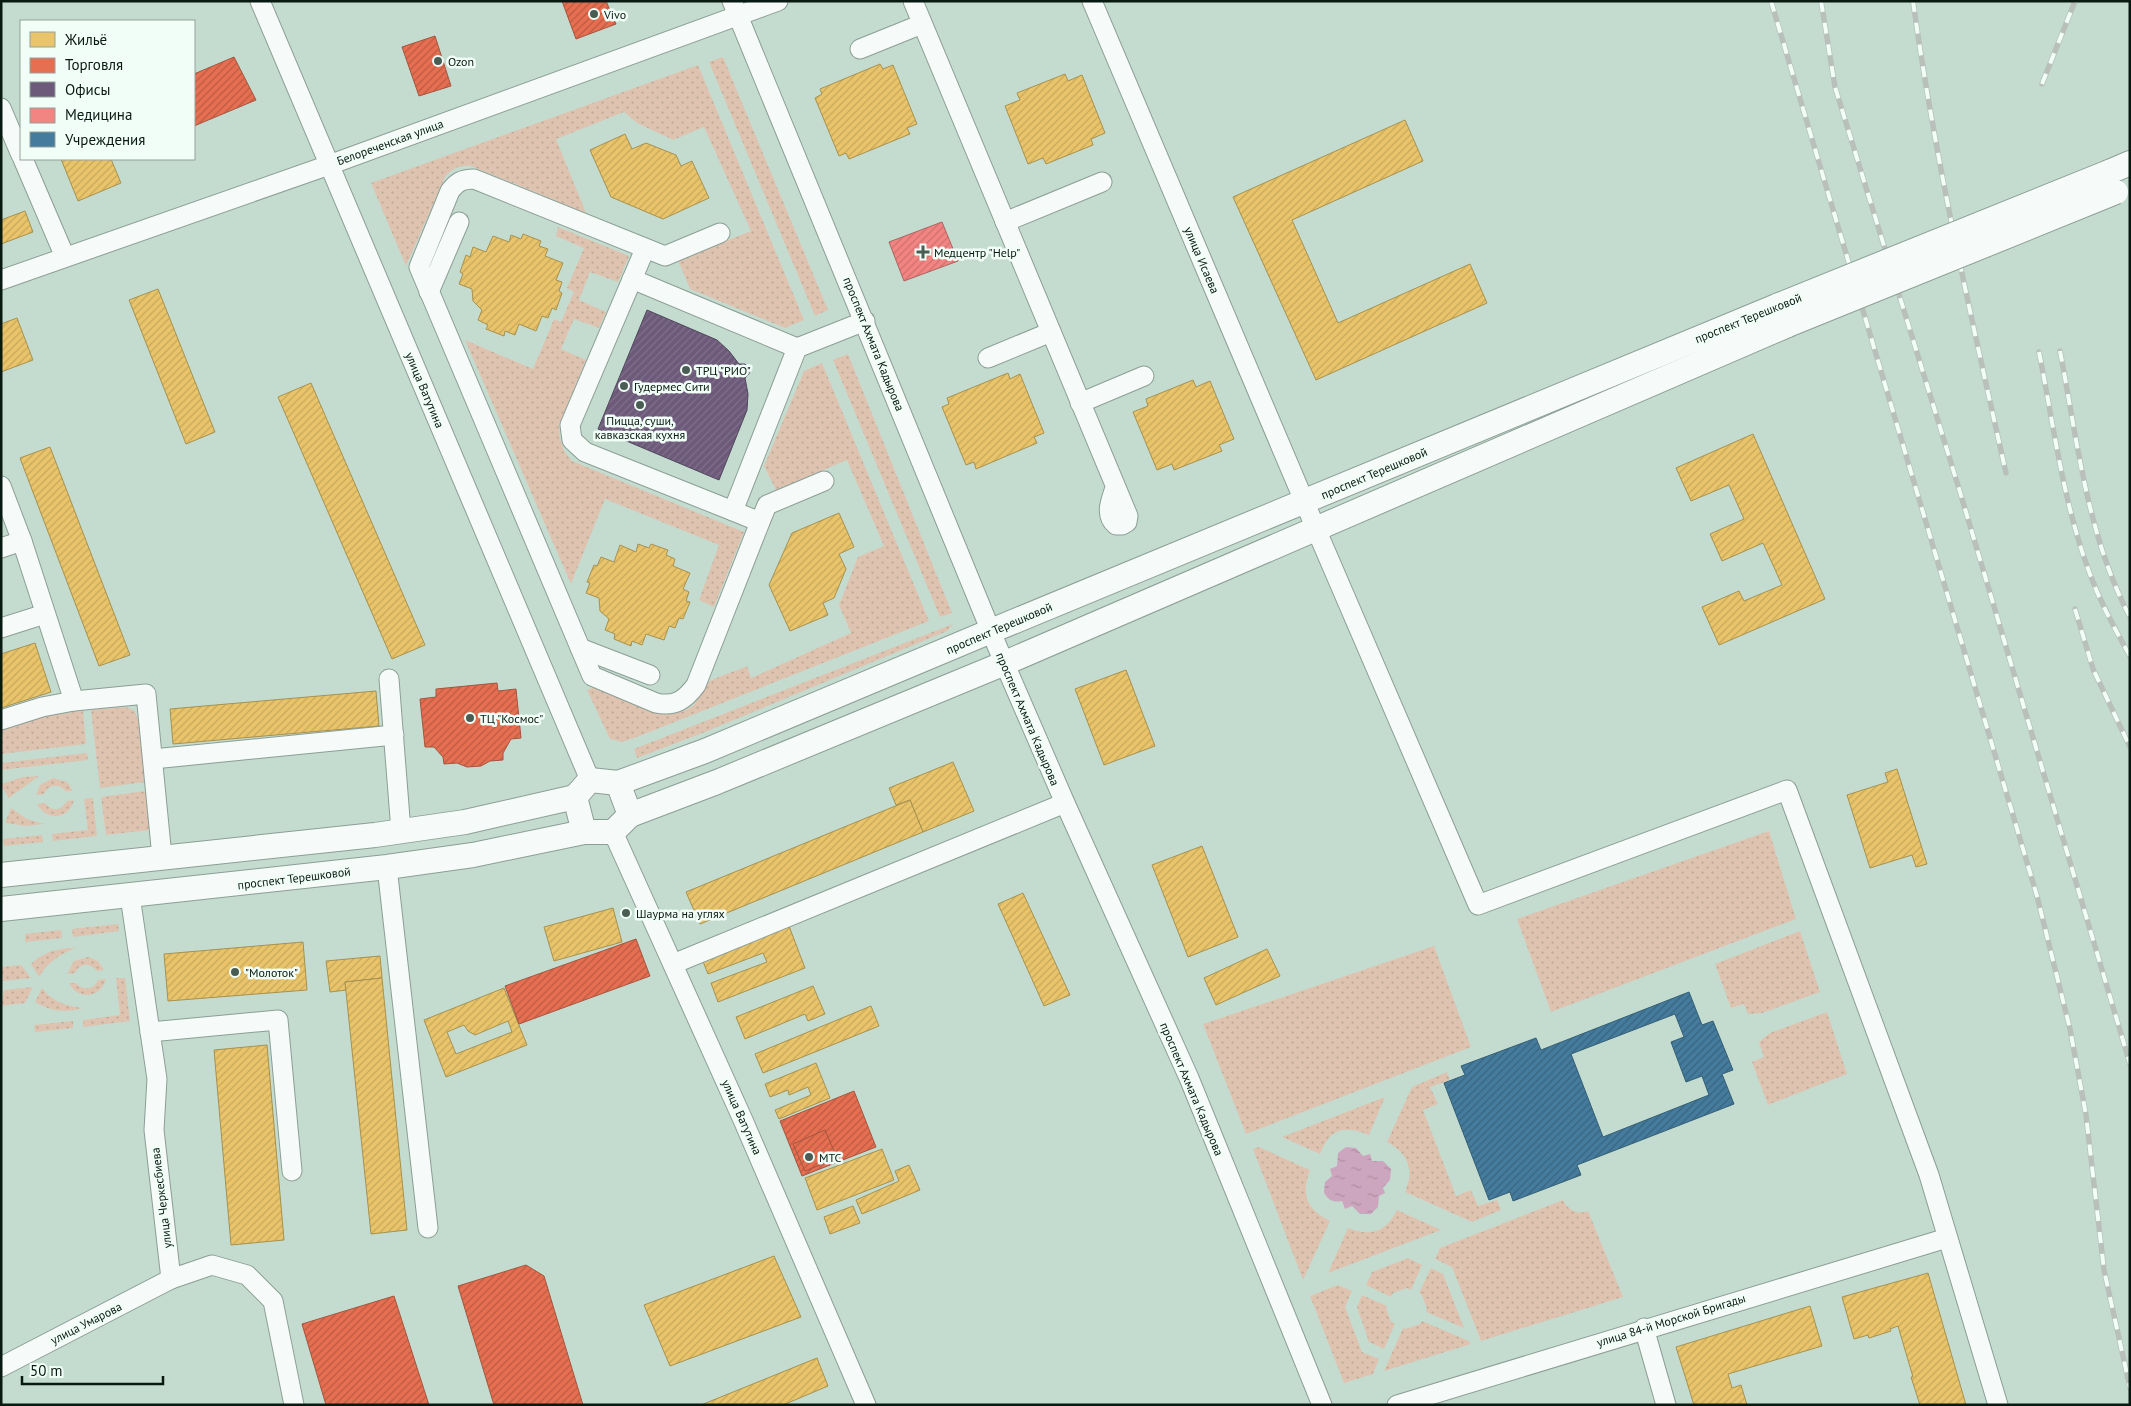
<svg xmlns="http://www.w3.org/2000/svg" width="2131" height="1406" font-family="'PT Sans',sans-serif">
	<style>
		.grass { fill: url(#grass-dots) }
		.water { fill: url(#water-ripples) }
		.homes { fill: url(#homes-hatch); stroke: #a6914f; fill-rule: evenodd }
		.shops { fill: url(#shops-hatch); stroke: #a4553e }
		.offices { fill: url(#offices-hatch); stroke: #4f465a }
		.health { fill: url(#health-hatch); stroke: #ac6460 }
		.public { fill: url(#public-hatch); stroke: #335e73; fill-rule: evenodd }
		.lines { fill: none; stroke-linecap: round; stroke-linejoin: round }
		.minor-casing { stroke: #8b9e95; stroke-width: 21 }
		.major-casing { stroke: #8b9e95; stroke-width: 26 }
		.minor { stroke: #f6faf8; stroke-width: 19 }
		.major { stroke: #f6faf8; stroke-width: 24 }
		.rail-casing { stroke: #b9c0bc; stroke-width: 5.5 }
		.rail { stroke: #f1fef7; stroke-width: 4; stroke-dasharray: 11; stroke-linecap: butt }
		.major-bridge-casing { stroke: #8b9e95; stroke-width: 26; stroke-linecap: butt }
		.major-bridge { stroke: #f6faf8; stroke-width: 24 }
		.poi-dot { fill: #4a5d54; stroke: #f1fef7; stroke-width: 2 }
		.labels { text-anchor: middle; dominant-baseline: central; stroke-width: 5; stroke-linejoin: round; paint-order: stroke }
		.poi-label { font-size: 12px; fill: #081911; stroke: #f1fef7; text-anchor: start }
		.street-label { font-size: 12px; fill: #081911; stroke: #f1fef7 }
	</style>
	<defs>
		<pattern id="grass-dots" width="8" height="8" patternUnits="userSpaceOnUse" patternTransform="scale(1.25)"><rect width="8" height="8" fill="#dec4b0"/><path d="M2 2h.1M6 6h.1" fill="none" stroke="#bda896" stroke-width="1.8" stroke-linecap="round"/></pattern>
		<pattern id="water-ripples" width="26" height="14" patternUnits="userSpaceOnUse" patternTransform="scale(1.25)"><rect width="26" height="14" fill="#cca6be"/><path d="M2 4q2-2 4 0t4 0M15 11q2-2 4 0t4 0" fill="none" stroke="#ae8ea2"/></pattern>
		<pattern id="homes-hatch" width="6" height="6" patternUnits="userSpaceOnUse" patternTransform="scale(1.25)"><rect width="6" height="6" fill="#e9c46a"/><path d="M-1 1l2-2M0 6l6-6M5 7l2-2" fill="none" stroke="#c6a85b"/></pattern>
		<pattern id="shops-hatch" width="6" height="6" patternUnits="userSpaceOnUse" patternTransform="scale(1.25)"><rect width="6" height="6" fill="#e76f51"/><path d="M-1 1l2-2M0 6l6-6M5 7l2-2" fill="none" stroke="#b95a42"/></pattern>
		<pattern id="offices-hatch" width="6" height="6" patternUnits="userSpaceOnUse" patternTransform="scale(1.25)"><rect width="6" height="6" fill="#6d597a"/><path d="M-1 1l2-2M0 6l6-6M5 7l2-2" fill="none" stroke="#7f718a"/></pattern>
		<pattern id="health-hatch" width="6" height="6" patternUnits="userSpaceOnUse" patternTransform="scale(1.25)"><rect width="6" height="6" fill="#f28482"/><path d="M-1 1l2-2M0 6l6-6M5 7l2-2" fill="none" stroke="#ce716f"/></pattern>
		<pattern id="public-hatch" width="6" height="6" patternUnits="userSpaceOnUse" patternTransform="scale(1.25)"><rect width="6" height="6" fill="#457b9d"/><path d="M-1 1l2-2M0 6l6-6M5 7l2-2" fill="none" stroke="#38647f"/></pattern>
	</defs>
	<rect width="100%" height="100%" fill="#c4dcd0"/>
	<g class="grass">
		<polygon points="723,57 828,310 815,316 709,62"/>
		<path d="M698,65L804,320L785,328L690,289L678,260L751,231L704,127L673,140L637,123L624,112L556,139L586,213L471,166C459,165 453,168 445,177L406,266L371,183Z"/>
		<polygon points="558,227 629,256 618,282 590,272 579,300 606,312 599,328 574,319 561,349 586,360 559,425 560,438 564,451 572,461 744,532 714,607 699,600 719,545 605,499 571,584 465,340 533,369 554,319 561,322 574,292 567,288 584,248 556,236"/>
		<polygon points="848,354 952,613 940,617 833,360"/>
		<path d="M822,363L929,621L637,737L622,742L610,739L587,690L595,687C619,697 665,724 690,708C700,702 700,690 707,683C713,678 739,670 747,666L751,678L851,633L839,605L858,557L884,546L847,460L776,490L764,466L804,371Z"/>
		<polygon points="953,624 947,631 705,732 637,758 634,749"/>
		<polygon points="126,707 135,711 138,720 145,782 100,788 91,710"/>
		<polygon points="83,711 86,744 1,754 1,728 43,716"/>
		<polygon points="87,753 88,760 1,770 1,763"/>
		<polygon points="39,776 9,798 1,786 1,784 23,777"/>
		<path d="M53,778L67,782L73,791H66C58,783 49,784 44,794L36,795L40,785Z"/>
		<polygon points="146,791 150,830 106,835 101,797"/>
		<polygon points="93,798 97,836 53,841 52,834 88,830 84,799"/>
		<path d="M74,800C69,819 47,822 37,804L45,803C52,812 61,811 67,801Z"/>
		<polygon points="11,808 27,819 44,824 26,826 5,823"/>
		<polygon points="1769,831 1796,919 1551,1012 1517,919"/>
		<polygon points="42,835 43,842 4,846 3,839"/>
		<polygon points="118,924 119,931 73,937 72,929"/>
		<polygon points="61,930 62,938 25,942 25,934"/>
		<polygon points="1800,931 1820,992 1762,1013 1748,1014 1744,1004 1731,1008 1715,964"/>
		<polygon points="1434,946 1471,1047 1246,1134 1203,1024"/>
		<path d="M76,948C60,954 48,962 39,977L31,964C45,951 58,948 76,948Z"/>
		<path d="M88,957L98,961L104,970L97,971C90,962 80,963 75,973L67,974L74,961Z"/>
		<polygon points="21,965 31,978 3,981 1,967"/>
		<polygon points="116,978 125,978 130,1021 83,1027 83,1020 120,1015"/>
		<path d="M106,979C101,998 78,1001 69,983H76C83,991 94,990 98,980Z"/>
		<polygon points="33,987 25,1003 1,1006 4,990"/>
		<path d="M42,988C53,1002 66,1006 83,1008C65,1013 52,1012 35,1002Z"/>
		<polygon points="1827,1012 1847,1074 1768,1105 1752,1062 1764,1057 1759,1042 1770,1033"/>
		<polygon points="73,1021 73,1028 35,1032 34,1025"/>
		<path d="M1447,1072L1450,1080L1430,1087L1438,1104L1423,1110L1456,1196L1471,1190L1478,1206L1497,1200L1501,1210L1472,1222L1405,1192C1415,1171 1408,1153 1387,1142L1412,1087Z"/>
		<path d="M1385,1097L1369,1135C1344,1125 1330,1128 1320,1154L1282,1137Z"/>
		<path d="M1259,1147L1310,1170C1301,1195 1306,1209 1330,1221L1303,1280L1253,1149Z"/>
		<path d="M1563,1200C1568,1210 1577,1215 1588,1211L1623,1297L1481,1341L1452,1267L1435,1259L1440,1248Z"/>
		<path d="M1397,1210L1441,1230L1328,1273L1348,1228C1371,1237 1386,1232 1397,1210Z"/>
		<polygon points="1408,1258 1422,1265 1411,1290 1407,1288 1393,1293 1391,1297 1366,1285 1372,1272"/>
		<polygon points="1431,1268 1443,1274 1464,1328 1426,1312 1427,1309 1422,1295 1419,1293"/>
		<polygon points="1338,1285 1352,1291 1345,1307 1362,1352 1379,1359 1373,1374 1344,1383 1310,1296"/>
		<polygon points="1362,1295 1387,1306 1386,1308 1391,1322 1395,1324 1384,1349 1369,1342 1357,1307"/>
		<polygon points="1422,1321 1469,1341 1471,1344 1384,1371 1403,1328 1406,1329 1420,1324"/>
	</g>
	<path class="water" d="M1346,1147L1356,1148L1363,1156L1370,1154L1372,1161H1383L1391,1169L1390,1180L1383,1188L1385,1193L1379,1196L1378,1207L1371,1214H1360L1352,1206L1345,1209L1342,1201C1334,1203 1327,1200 1324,1192L1325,1182L1332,1176L1330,1169L1337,1166L1338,1153Z"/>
	<g class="homes">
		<polygon points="880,64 883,69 893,65 917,124 907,128 910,134 849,159 846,153 839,156 815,98 822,94 820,89"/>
		<polygon points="1065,74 1068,81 1082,75 1105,133 1091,139 1093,145 1046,164 1043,158 1028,164 1005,106 1020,100 1017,93"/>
		<polygon points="1405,120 1423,161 1292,220 1338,323 1470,264 1487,303 1316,380 1233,197"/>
		<polygon points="625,134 632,149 646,143 676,155 681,166 692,161 709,198 663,219 611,197 590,150"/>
		<polygon points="61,159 111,159 121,183 78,201"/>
		<polygon points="25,211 33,232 1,244 1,220"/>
		<polygon points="523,234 541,241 539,246 548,249 545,256 563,263 556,280 562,282 559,291 562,293 556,310 552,308 548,318 542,316 536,331 519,324 515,335 505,331 504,336 486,329 488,325 478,320 482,310 473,301 472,289 459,284 463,274 460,272 466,255 470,257 473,247 486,252 493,236 509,242 511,235 521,239"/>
		<polygon points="158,289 215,432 186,444 129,300"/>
		<polygon points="17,318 33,360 1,372 1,324"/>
		<polygon points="1008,373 1010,379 1020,374 1044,433 1034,437 1037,443 976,469 974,462 966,465 942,407 949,404 947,398"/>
		<polygon points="1193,380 1196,387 1210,381 1234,439 1219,445 1222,451 1174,470 1172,464 1157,470 1133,412 1148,406 1146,399"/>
		<polygon points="311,383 425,645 392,659 278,397"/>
		<polygon points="1753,434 1825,599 1719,645 1702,607 1739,591 1744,601 1782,585 1763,543 1722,561 1710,534 1744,519 1729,485 1691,501 1676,468"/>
		<polygon points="50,447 130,655 99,666 20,458"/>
		<polygon points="839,513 854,547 839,554 846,569 834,598 823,603 828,615 790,631 769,585 792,533"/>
		<polygon points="638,544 649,548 651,544 668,550 666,555 675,559 673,566 690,573 683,589 689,592 686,601 690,602 683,619 679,618 675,628 669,626 664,640 646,634 642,645 632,641 631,646 614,639 615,634 605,630 609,619 600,611 599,598 586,593 590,583 587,582 594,565 597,566 601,557 614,562 620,545 636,552"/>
		<polygon points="35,643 51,692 1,708 1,654"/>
		<polygon points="1126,670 1155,746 1104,765 1075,689"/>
		<polygon points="376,691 379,726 173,744 170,709"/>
		<polygon points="953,762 974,811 923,832 910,800 896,805 889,788"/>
		<polygon points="1897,769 1927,864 1916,867 1912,855 1870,868 1847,795 1888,782 1885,773"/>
		<polygon points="910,800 923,832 700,924 686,892"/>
		<polygon points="1202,846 1238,937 1188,957 1152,865"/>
		<polygon points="1023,893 1070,995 1044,1006 998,904"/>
		<polygon points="613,908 622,942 554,961 544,927"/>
		<polygon points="789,926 805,968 718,1002 711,983 767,962 763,953 708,974 702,959"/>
		<polygon points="303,942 307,990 168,1001 164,954"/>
		<polygon points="1267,949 1280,976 1216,1005 1204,978"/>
		<polygon points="380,956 382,978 345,982 346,990 330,992 326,961"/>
		<polygon points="382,978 407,1230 371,1234 345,982"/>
		<polygon points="813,986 825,1014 808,1021 805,1014 745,1039 736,1017"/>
		<path d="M504,988L527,1045L446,1077L424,1020ZM508,1021L512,1032L456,1054L447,1032L464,1025L468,1031L475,1035Z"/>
		<polygon points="871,1006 879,1026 763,1073 755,1054"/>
		<polygon points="267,1045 284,1240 231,1245 214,1050"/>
		<polygon points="816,1063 830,1098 779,1119 775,1110 811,1095 808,1087 789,1095 788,1090 770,1097 765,1084"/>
		<polygon points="882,1149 894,1180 817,1210 805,1178"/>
		<polygon points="909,1165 920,1190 862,1214 856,1200 899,1181 895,1171"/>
		<polygon points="853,1206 860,1223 830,1234 824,1217"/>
		<polygon points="774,1256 801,1317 670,1366 644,1305"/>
		<polygon points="1928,1273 1966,1405 1920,1405 1911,1377 1913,1377 1898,1326 1890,1329 1891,1331 1869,1338 1868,1335 1854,1339 1842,1297"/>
		<polygon points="1810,1306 1822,1346 1728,1374 1732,1388 1741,1385 1747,1405 1694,1405 1676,1347"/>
		<polygon points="817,1358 828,1386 783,1405 701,1405"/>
	</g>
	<g class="shops">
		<polygon points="562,1 606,1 616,24 576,39"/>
		<polygon points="435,36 451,86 419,96 402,47"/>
		<polygon points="234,57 256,100 194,126 194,74"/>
		<polygon points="497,683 498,691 516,689 521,738 511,739 503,753 503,760 490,761 481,766 467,767 457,763 444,764 443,757 434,747 425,747 420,699 436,697 436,689"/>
		<polygon points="636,939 650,976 519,1024 505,986"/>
		<polygon points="854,1091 876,1147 802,1176 780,1121"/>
		<polygon points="825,1130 837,1158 805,1171 793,1144"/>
		<polygon points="526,1265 544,1276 583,1405 494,1405 458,1286"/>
		<polygon points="394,1296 429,1405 326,1405 302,1324"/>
	</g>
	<polygon class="offices" points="647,310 717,340 729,351 739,364 745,364 749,368 749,374 745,378 748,394 747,410 719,480 598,429"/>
	<polygon class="health" points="942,222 958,261 904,281 889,242"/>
	<path class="public" d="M1689,992L1702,1025L1713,1021L1733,1070L1722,1074L1734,1104L1577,1165L1581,1175L1513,1201L1510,1192L1489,1200L1444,1083L1465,1075L1461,1066L1536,1038L1541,1050ZM1675,1014L1684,1037L1671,1042L1686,1082L1702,1076L1709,1095L1603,1137L1571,1054Z"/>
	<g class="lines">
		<defs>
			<g id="minor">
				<polyline points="260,1 590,780"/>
				<polyline points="732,1 997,646 1065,803 1189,1078 1322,1405"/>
				<path d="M913,1L1128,516L1127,522L1122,525H1116C1104,515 1111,500 1115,488"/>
				<polyline points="1092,1 1316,529 1478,905 1787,790 1929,1175 1998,1405"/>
				<polyline points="860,49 922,24"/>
				<polyline points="1,108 21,155"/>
				<polyline points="23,159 65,257"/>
				<polyline points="1005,222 1102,182"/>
				<path d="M720,233L665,256L474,179C462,179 457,182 450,191L419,267L592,676L656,703C675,707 685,700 696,685L760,522L733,511L797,348L865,321"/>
				<polyline points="645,249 570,425 572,440 585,452 733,511"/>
				<polyline points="632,279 797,348"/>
				<polyline points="1,280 329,165 778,1"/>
				<polyline points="429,292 459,222"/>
				<polyline points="988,358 1051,332"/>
				<polyline points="1080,403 1144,376"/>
				<polyline points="1,486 22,541 74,701"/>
				<polyline points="760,522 767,505 824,481"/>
				<polyline points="1,548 22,541"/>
				<polyline points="1,628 45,614"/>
				<polyline points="580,648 650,675"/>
				<polyline points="389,679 401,831"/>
				<polyline points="1,720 42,707 74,701 146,694 162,857"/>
				<polyline points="153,759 394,735"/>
				<polyline points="613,832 743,1120 866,1405"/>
				<polyline points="387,867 428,1228"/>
				<polyline points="130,896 157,1079 154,1130 171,1279 212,1265 247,1275 273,1301 294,1405"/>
				<polyline points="673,964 1065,803"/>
				<polyline points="150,1032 278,1020 292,1171"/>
				<polyline points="1644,1328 1666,1405"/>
				<polyline points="1,1367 171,1279"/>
				<polyline points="1397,1405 1947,1238"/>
			</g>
			<g id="major">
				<polyline points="2109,172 2130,163"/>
				<polygon points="590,780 618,783 630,815 613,832 584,832 575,797"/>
				<polyline points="618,783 705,751 991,631 1779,305"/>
				<polyline points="630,815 717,782 1005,663 1788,325"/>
				<polyline points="1,875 375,835 465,822 575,797"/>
				<polyline points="1,909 387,867 473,855 584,832"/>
			</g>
		</defs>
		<use href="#minor" class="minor-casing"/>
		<use href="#major" class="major-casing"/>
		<use href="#minor" class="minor"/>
		<use href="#major" class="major"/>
		<defs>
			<g id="rail">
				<polyline points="1771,1 2037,896 2070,1029 2086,1115 2104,1270 2130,1388"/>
				<polyline points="1821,1 1835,87 1960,492 2130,1064"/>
				<path d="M1913,1C1935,160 1971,317 2006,473"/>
				<polyline points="2042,84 2075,1"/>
				<path d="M2060,351C2077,439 2087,536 2130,617"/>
				<path d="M2039,352C2053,422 2062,495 2086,563C2097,596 2113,626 2130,656"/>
				<polyline points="2075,609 2093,669 2130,747"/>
			</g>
		</defs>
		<use href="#rail" class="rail-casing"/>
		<use href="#rail" class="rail"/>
		<defs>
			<g id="major-bridge">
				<polyline points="1779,305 2109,172"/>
				<polyline points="1788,325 2116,192"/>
			</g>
		</defs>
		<use href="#major-bridge" class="major-bridge-casing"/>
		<use href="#major-bridge" class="major-bridge"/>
	</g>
	<g class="poi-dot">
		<circle cx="594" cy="14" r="5"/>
		<circle cx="438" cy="61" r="5"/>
		<path d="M920.5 244.5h5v5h5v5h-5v5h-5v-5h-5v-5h5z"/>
		<circle cx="686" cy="370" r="5"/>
		<circle cx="624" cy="386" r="5"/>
		<circle cx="640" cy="405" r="5"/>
		<circle cx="470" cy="718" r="5"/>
		<circle cx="626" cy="913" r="5"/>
		<circle cx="235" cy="972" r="5"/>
		<circle cx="809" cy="1157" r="5"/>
	</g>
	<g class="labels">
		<g class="poi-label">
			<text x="604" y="14">Vivo</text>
			<text x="448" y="61">Ozon</text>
			<text x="934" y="252">Медцентр "Help"</text>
			<text x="696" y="370">ТРЦ "РИО"</text>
			<text x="634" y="386">Гудермес Сити</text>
			<text x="640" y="420" text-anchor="middle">Пицца, суши,<tspan x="640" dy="14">кавказская кухня</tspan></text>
			<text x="480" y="718">ТЦ "Космос"</text>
			<text x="636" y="913">Шаурма на углях</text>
			<text x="245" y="972">"Молоток"</text>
			<text x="819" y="1157">МТС</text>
		</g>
		<g class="street-label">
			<text transform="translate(390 142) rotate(-20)">Белореченская улица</text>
			<text transform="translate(1202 260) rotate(67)">улица Исаева</text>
			<text transform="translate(1748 318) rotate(-22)">проспект Терешковой</text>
			<text transform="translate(874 344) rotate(68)">проспект Ахмата Кадырова</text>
			<text transform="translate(425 390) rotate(67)">улица Ватутина</text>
			<text transform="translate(1374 473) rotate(-23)">проспект Терешковой</text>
			<text transform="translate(999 628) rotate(-23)">проспект Терешковой</text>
			<text transform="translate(1028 719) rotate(67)">проспект Ахмата Кадырова</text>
			<text transform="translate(294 878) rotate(-7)">проспект Терешковой</text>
			<text transform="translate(1192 1089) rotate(67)">проспект Ахмата Кадырова</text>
			<text transform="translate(742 1117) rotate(66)">улица Ватутина</text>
			<text transform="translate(161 1198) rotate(-97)">улица Черкесбиева</text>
			<text transform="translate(1671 1320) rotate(-17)">улица 84-й Морской Бригады</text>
			<text transform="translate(86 1323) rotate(-27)">улица Умарова</text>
		</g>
	</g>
	<rect width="2131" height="1406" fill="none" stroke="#081911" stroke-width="5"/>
	<rect x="20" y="20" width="175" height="140" fill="#f1fef7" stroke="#94a29b"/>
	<rect x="30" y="32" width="25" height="15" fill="#e9c46a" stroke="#94a29b"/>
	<text x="65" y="45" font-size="15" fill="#081911">Жильё</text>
	<rect x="30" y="58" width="25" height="15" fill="#e76f51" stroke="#94a29b"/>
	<text x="65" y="70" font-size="15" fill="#081911">Торговля</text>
	<rect x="30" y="82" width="25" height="15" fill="#6d597a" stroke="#94a29b"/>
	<text x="65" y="95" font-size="15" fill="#081911">Офисы</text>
	<rect x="30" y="108" width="25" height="15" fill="#f28482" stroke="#94a29b"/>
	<text x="65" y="120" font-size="15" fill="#081911">Медицина</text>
	<rect x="30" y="132" width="25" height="15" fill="#457b9d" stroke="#94a29b"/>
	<text x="65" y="145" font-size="15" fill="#081911">Учреждения</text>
	<path d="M22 1376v8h141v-8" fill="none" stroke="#081911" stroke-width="2.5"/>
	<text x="30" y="1376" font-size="15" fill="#081911" stroke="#f1fef7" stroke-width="4" paint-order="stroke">50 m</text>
</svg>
